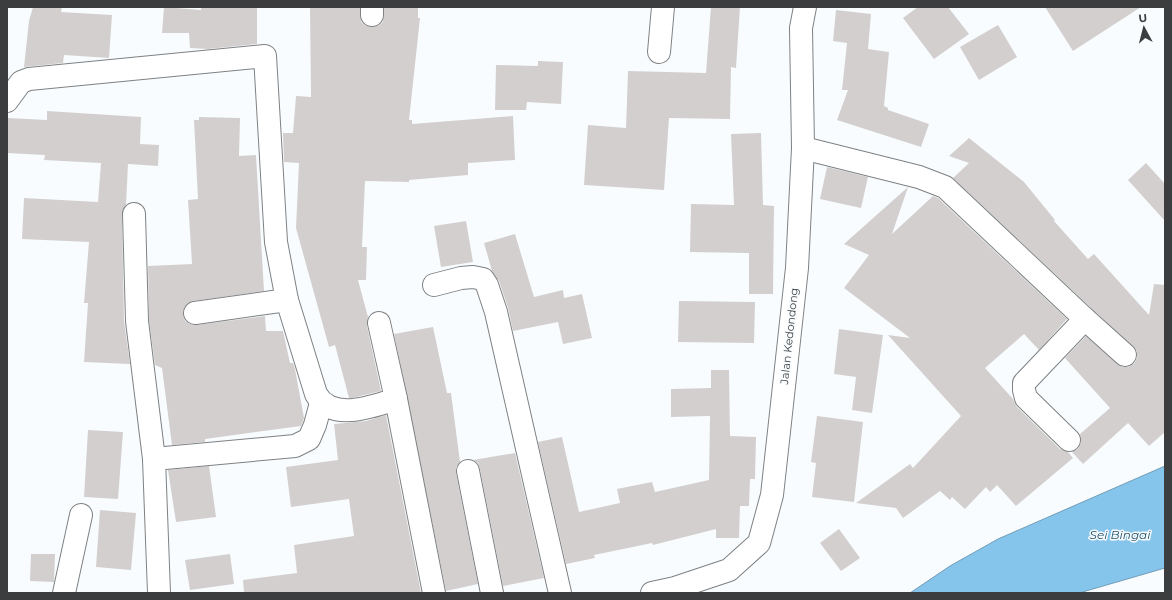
<svg xmlns="http://www.w3.org/2000/svg" width="1172" height="600" font-family="Montserrat,sans-serif">
	<style>
		.water { fill: #86c5eb; stroke: #709cb7 }
		.building { fill: #d3cfcf }
		.lines { fill: none; stroke-linecap: round; stroke-linejoin: round }
		.minor-casing { stroke: #7e8183; stroke-width: 24 }
		.minor { stroke: #fff; stroke-width: 22 }
		.labels { text-anchor: middle; dominant-baseline: central; stroke-width: 3; stroke-linejoin: round; paint-order: stroke }
		.street-label { font-size: 11px; fill: #3c3d3e; stroke: #f9fcfe }
		.water-label { font-size: 12px; font-style: italic; fill: #1f506a; stroke: #f9fcfe }
	</style>
	<rect width="100%" height="100%" fill="#f9fcfe"/>
	<polygon class="water" points="1165,466 1165,568 1079,593 910,593 950,566 998,539"/>
	<g class="building">
		<polygon points="33,7 62,7 61,12 112,15 109,58 64,55 63,63 24,67 29,21"/>
		<polygon points="164,7 201,10 201,7 257,7 257,44 208,49 190,48 189,33 162,33"/>
		<polygon points="310,7 360,7 361,22 366,26 372,27 378,26 383,22 384,7 418,7 418,18 420,18 409,120 412,120 412,124 513,116 515,160 468,163 468,175 409,180 409,182 365,181 362,247 367,247 366,280 358,280 368,317 367,326 381,391 352,398 349,398 335,345 329,347 296,228 299,163 284,162 283,133 293,133 296,96 311,97"/>
		<polygon points="711,7 740,7 736,68 731,67 730,119 669,118 664,190 584,185 588,125 626,128 628,71 706,73"/>
		<polygon points="918,7 948,7 969,34 934,59 903,18"/>
		<polygon points="1045,7 1141,7 1073,51"/>
		<polygon points="836,10 871,14 868,49 889,52 884,106 888,108 888,110 929,124 921,147 837,120 848,90 842,90 847,43 833,41"/>
		<polygon points="998,25 1017,57 979,80 960,47"/>
		<polygon points="538,61 563,62 561,104 527,102 526,110 495,110 496,65 538,66"/>
		<polygon points="47,111 141,117 140,144 159,145 158,166 128,164 126,205 122,214 124,321 130,364 84,362 88,303 84,303 89,242 22,239 24,198 98,202 101,163 44,160 45,155 7,153 8,118 47,120"/>
		<polygon points="199,117 240,118 239,156 256,155 264,291 193,301 188,303 184,308 183,315 185,321 190,324 196,325 265,316 266,331 283,331 290,363 293,363 295,369 304,418 301,426 205,439 205,442 172,445 162,368 155,365 149,320 148,266 192,264 188,200 198,199 194,120 199,120"/>
		<polygon points="761,133 763,205 774,206 773,294 749,294 749,253 690,252 691,204 734,205 731,134"/>
		<polygon points="969,138 1024,182 1055,220 1054,221 1088,259 1094,254 1149,315 1154,284 1165,285 1165,432 1149,446 1128,423 1083,464 1072,452 1078,449 1081,443 1080,434 1110,408 1065,358 1086,336 1122,367 1128,367 1134,364 1137,358 1137,351 953,178 969,163 949,156"/>
		<polygon points="1146,163 1165,184 1165,221 1128,180"/>
		<polygon points="827,167 868,177 861,208 820,199"/>
		<polygon points="908,187 892,234 933,196 938,198 1067,319 1039,350 1024,334 985,368 1013,399 1017,407 1060,449 1068,452 1073,458 1016,506 997,485 990,492 986,487 965,509 952,497 950,500 940,491 903,518 896,508 856,503 910,464 913,468 961,416 888,335 910,338 844,288 869,255 844,244"/>
		<polygon points="466,221 473,262 441,267 434,226"/>
		<polygon points="515,234 534,297 563,290 564,298 582,294 592,338 563,344 558,322 513,331 508,308 499,281 492,271 484,243"/>
		<polygon points="679,301 755,302 754,343 678,342"/>
		<polygon points="433,327 447,393 451,393 460,462 456,467 456,473 478,584 446,591 394,334"/>
		<polygon points="839,329 883,335 872,413 852,410 856,377 834,374"/>
		<polygon points="711,370 729,370 730,436 756,437 755,479 750,479 749,506 740,506 739,538 716,538 716,529 653,545 652,543 594,555 595,558 566,564 538,442 562,437 579,512 620,503 617,489 652,482 655,492 709,480 710,416 671,417 671,389 711,388"/>
		<polygon points="386,415 421,593 244,593 243,580 297,573 294,545 354,536 349,499 291,507 286,467 338,460 334,424 366,421"/>
		<polygon points="817,416 863,422 854,502 812,497 816,463 811,462"/>
		<polygon points="88,430 123,432 118,499 84,497"/>
		<polygon points="515,453 544,578 503,586 480,469 478,463 473,460"/>
		<polygon points="209,466 216,517 176,522 168,470"/>
		<polygon points="100,510 136,513 131,570 96,567"/>
		<polygon points="839,529 860,558 841,571 820,543"/>
		<polygon points="31,554 55,554 54,582 30,581"/>
		<polygon points="230,554 234,584 190,590 185,560"/>
	</g>
	<g class="lines">
		<defs>
			<g id="minor">
				<polyline points="372,15 372,7"/>
				<polyline points="659,52 663,7"/>
				<path d="M7,101L21,82L29,79L265,56L276,242L287,300L316,394C331,422 372,407 396,399"/>
				<polyline points="803,148 919,177 945,187 1085,319 1125,355"/>
				<polyline points="134,214 137,321 154,459 159,593"/>
				<polyline points="434,285 461,278 473,277 483,279 487,285 496,312 560,593"/>
				<polyline points="195,313 287,300"/>
				<polyline points="379,323 396,399 434,593"/>
				<polyline points="1069,440 1026,398 1024,390 1024,383 1085,319"/>
				<polyline points="154,459 295,446 309,439 315,425 321,403"/>
				<polyline points="468,471 492,593"/>
				<polyline points="64,593 81,515"/>
				<polyline points="652,593 675,588 729,570 759,543 772,495 797,268 803,148 801,28 805,7"/>
			</g>
		</defs>
		<use href="#minor" class="minor-casing"/>
		<use href="#minor" class="minor"/>
	</g>
	<g class="labels">
		<g class="street-label">
			<text transform="translate(789 336) rotate(-84)">Jalan Kedondong</text>
		</g>
		<g class="water-label">
			<text x="1120" y="534">Sei Bingai</text>
		</g>
	</g>
	<rect width="1172" height="600" fill="none" stroke="#3c3d3e" stroke-width="16"/>
	<g transform="translate(1144 28) rotate(353)" stroke="#f9fcfe" stroke-width="3" paint-order="stroke">
	<path d="M0-3L7 15L0 10L-7 15Z" fill="#3c3d3e"/>
	<text y="-6" font-size="11" font-weight="bold" text-anchor="middle" fill="#3c3d3e">U</text>
	</g>
</svg>
